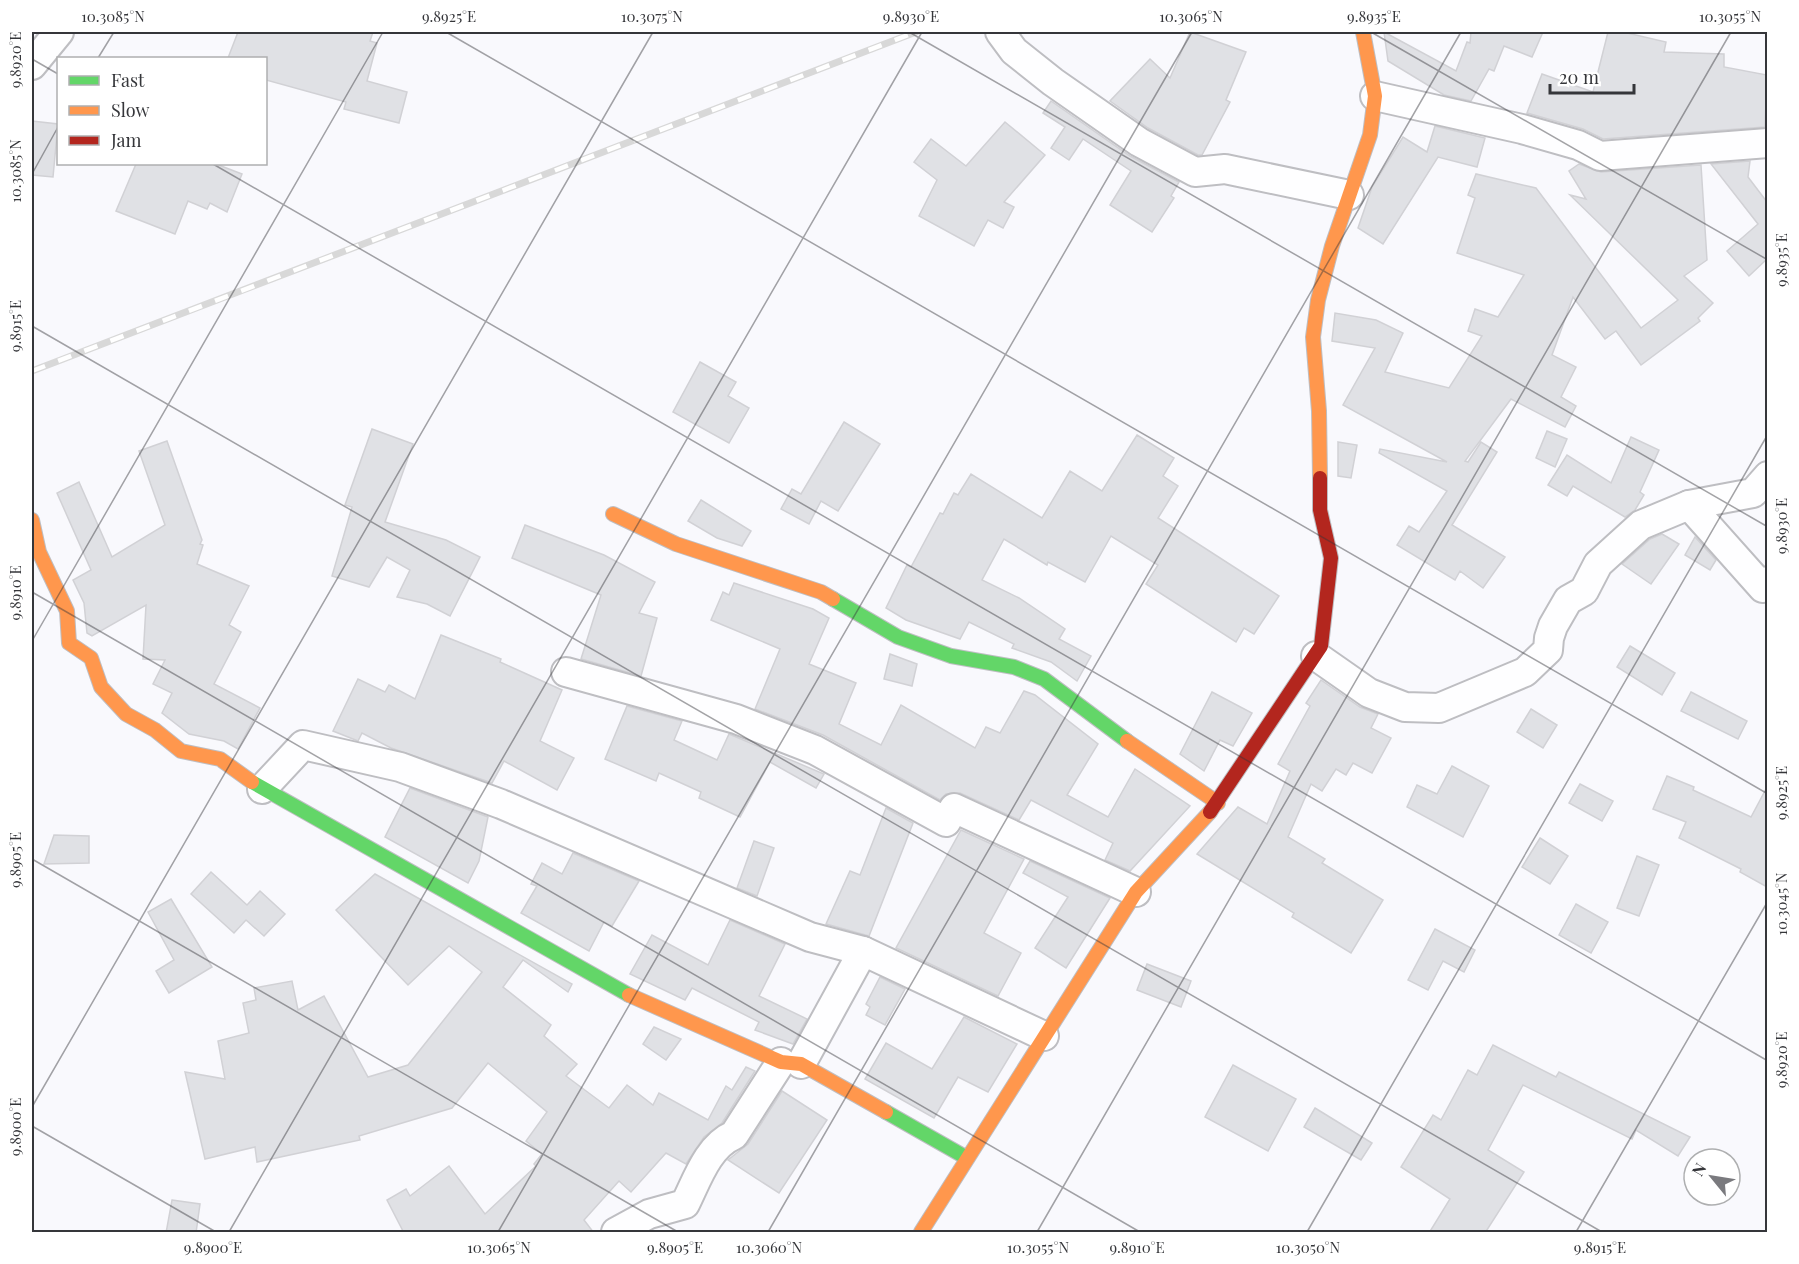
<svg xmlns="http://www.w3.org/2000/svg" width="1799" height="1264" font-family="'Playfair Display',serif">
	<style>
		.building { fill: #e0e1e5; stroke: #d1d1d5; stroke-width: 1.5 }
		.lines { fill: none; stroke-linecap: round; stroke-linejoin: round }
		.street-casing { stroke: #bebec2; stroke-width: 32 }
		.fast-casing { stroke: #bebec2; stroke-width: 16 }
		.slow-casing { stroke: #bebec2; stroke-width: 16 }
		.jam-casing { stroke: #bebec2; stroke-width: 16 }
		.street { stroke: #fefeff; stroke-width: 28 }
		.fast { stroke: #63d668; stroke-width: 14 }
		.slow { stroke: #ff974d; stroke-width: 14 }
		.jam { stroke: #b3261e; stroke-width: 14 }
		.rail-casing { stroke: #d8d8d8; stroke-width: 7 }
		.rail { stroke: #fff; stroke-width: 4.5; stroke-dasharray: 14; stroke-linecap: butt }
		.ticks { fill: none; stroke: #35363a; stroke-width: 1.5; stroke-opacity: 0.45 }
		.neatline { fill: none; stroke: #35363a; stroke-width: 2 }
		.ticks-label { font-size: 15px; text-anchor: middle; fill: #35363a }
	</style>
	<rect width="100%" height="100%" fill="#f9f9fd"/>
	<g class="building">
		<polygon points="238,32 373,32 370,41 377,43 367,81 407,92 399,123 344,109 346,102 266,80 266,58 228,58"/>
		<polygon points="1190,32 1246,52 1226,100 1230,102 1202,155 1198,155 1148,128 1110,101 1150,59 1170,78"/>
		<polygon points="1384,32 1456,71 1467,42 1470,43 1471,32 1543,32 1532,57 1504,46 1494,71 1489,69 1471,101 1444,95 1388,61"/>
		<polygon points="1608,32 1623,32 1666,42 1664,52 1724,54 1724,67 1767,75 1765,127 1603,139 1583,129 1527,113 1542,74 1593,92"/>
		<polygon points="1051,101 1130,156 1179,182 1171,196 1174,198 1152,232 1110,205 1131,171 1083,139 1069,160 1051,148 1065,127 1043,113"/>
		<polygon points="32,121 58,124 53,177 32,175"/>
		<polygon points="1005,122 1045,155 1004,202 1014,207 1003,228 988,220 974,246 919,216 937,180 914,162 931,139 966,166"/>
		<polygon points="1435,126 1485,138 1477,167 1438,157 1383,244 1358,228 1372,187 1403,137 1427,152"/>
		<polygon points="1750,161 1748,177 1767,202 1767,259 1749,276 1727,251 1758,224 1711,164"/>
		<polygon points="136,164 216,164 242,174 227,212 210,203 207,209 188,201 175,234 116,211"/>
		<polygon points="1579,164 1601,172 1701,165 1707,260 1684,276 1713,303 1698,318 1700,321 1641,365 1616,331 1605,339 1573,297 1552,355 1576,367 1561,397 1576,406 1565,427 1511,399 1465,461 1468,462 1481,442 1497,452 1452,525 1505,557 1483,588 1460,571 1455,580 1397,545 1409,526 1419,532 1447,491 1379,453 1380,449 1447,462 1343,405 1375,348 1332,341 1335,313 1376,320 1403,333 1385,372 1449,388 1482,336 1468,331 1475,309 1498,317 1524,275 1457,253 1475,198 1468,195 1476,174 1536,188 1641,328 1678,300 1570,195 1586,199 1569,171"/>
		<polygon points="700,362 736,382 728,396 749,408 729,443 673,412"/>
		<polygon points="844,422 880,444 838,511 821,501 809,524 781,509 792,489 801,494"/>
		<polygon points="372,429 413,444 385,522 446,540 480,557 450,616 427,604 397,597 410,570 387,557 369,587 332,576 352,507 345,505"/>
		<polygon points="1547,431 1567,439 1555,467 1536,458"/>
		<polygon points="1137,435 1174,458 1163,476 1178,486 1158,518 1279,596 1254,634 1244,628 1236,642 1146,584 1158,565 1111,536 1085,582 1048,562 1047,565 1004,539 982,580 1019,598 1065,629 1059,639 1091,656 1077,681 1051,662 1012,648 1014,644 969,622 960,639 906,620 886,608 907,565 911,567 940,513 943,514 954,493 958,495 971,474 1042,518 1070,471 1102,491"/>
		<polygon points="1631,437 1659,450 1640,492 1644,495 1635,510 1625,517 1573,486 1567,496 1548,485 1567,455 1611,483"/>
		<polygon points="167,441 202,540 200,544 203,545 197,564 249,586 229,625 241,632 214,684 260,708 238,749 224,741 189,734 162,713 172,693 153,684 165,660 143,659 146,605 92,636 87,633 84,603 73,580 91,570 57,493 79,482 112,557 165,525 139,451"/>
		<polygon points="1338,442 1357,445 1351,478 1338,476"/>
		<polygon points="701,500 751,531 742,546 717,538 688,521"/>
		<polygon points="525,525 604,555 655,582 639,613 657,618 641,676 581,659 601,595 512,558"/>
		<polygon points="1662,534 1679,544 1651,584 1622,564 1650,539"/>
		<polygon points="1695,537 1716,560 1710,570 1685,555"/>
		<polygon points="734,583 813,609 829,618 809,664 856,683 839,724 881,745 901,705 975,748 986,727 1000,733 1024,691 1035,695 1098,744 1067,795 1108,817 1135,769 1190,806 1130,871 1105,860 1113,843 1031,800 1019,820 960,793 946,794 940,800 823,735 755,709 780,649 711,620 723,592 729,595"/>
		<polygon points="441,635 501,659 500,662 562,690 540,741 574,758 557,790 504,761 492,783 391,748 362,733 358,741 333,731 358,679 385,692 389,685 415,699"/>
		<polygon points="1630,646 1675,673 1662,695 1617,667"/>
		<polygon points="890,654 917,664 912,686 884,679"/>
		<polygon points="1321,680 1360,707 1378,714 1371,728 1391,738 1372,773 1353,763 1346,775 1336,769 1322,791 1311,784 1288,837 1325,859 1322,863 1383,900 1351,953 1292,917 1294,913 1197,854 1238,807 1267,824 1290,771 1278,764 1310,706 1306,703"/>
		<polygon points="1212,692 1252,713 1233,746 1220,740 1204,771 1180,754"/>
		<polygon points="1691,692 1747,721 1738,739 1681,711"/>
		<polygon points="627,706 682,721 674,740 717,760 729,734 824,774 816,788 770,762 740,817 699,798 701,792 659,773 656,781 605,759"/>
		<polygon points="1531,709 1557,725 1543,748 1517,732"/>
		<polygon points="1452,766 1489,786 1463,837 1407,807 1417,785 1437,794"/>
		<polygon points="1667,776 1694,787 1693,790 1751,817 1767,787 1767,887 1740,872 1741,869 1679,838 1686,822 1653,809"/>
		<polygon points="1580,784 1613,801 1602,821 1569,803"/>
		<polygon points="410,788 488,817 479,861 468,883 385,837"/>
		<polygon points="886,808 913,823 869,936 826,924 850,871 860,875"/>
		<polygon points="961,830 1024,859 984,933 1021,953 998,996 896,948"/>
		<polygon points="54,835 89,836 89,863 44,864"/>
		<polygon points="1540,838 1568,856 1550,884 1522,867"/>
		<polygon points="754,841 774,848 757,896 737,888"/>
		<polygon points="573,853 639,881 612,926 604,922 589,951 521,913 537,886 531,884 542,863 562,874"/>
		<polygon points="1637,856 1659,865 1639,916 1617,908"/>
		<polygon points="1030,861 1110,898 1066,968 1035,948 1068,897 1023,873"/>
		<polygon points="211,872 247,905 260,891 285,914 264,936 246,920 234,933 191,894"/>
		<polygon points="375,874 572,984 568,992 523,960 503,987 551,1025 544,1036 577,1064 566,1076 609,1108 627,1085 653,1105 659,1093 708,1120 726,1086 732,1090 746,1067 755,1071 722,1123 704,1137 686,1164 666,1153 631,1192 619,1181 584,1220 594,1233 404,1233 387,1200 406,1189 410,1196 449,1166 485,1214 536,1166 534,1164 542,1154 526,1141 547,1112 488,1063 452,1108 359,1136 360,1140 257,1162 255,1147 205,1159 185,1072 225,1079 218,1041 249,1033 243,1003 256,1000 254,988 292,981 298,1010 324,996 368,1077 408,1065 482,972 449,946 408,985 336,910"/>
		<polygon points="171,899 212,967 169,993 156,971 174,960 148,912"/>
		<polygon points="1576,904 1608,922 1591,953 1559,935"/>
		<polygon points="730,920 785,944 759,996 807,1019 793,1044 755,1030 759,1022 692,988 685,1000 630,974 652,935 708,965"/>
		<polygon points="1435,929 1475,950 1464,972 1443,961 1428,990 1408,980"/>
		<polygon points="1147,964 1191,981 1181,1007 1137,990"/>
		<polygon points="880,977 905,989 885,1025 866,1015 870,1007 866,1004"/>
		<polygon points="964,1017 1017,1044 988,1092 958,1077 934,1118 865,1079 886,1043 932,1069"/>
		<polygon points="654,1027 681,1039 666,1060 643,1044"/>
		<polygon points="1493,1045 1556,1077 1559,1072 1690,1137 1678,1156 1636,1130 1632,1139 1523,1085 1488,1150 1524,1172 1485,1233 1429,1233 1450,1199 1401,1167 1433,1115 1441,1120 1468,1070 1477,1075"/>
		<polygon points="1233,1065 1296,1099 1268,1151 1205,1117"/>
		<polygon points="782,1091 827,1120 779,1193 728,1160 748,1144"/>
		<polygon points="1315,1108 1372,1143 1361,1160 1304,1127"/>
		<polygon points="172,1200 200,1204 196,1233 166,1233"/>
	</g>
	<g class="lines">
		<defs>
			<g id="street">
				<polyline points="1000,32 1014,51 1053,82 1139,142 1195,172 1225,169 1349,195"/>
				<polyline points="32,65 59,32"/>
				<polyline points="1375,96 1522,129 1578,145 1600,156 1768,143"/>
				<polyline points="1689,505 1763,588 1768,581"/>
				<polyline points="1316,656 1369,693 1405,707 1439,708 1525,672 1548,650 1549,638 1553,626 1568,600 1584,591 1598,564 1641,525 1689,505 1753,493 1768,476"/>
				<polyline points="566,672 736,719 815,750 946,822 954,808 1136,892"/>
				<polyline points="262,789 303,745 400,767 501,804 810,937 863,951 1044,1036"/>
				<polyline points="801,1064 863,951"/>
				<path d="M616,1232L649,1214L685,1204C697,1180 708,1146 734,1135L781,1062"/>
			</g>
			<g id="fast">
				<polyline points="833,599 898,637 951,656 1014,667 1044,679 1127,741"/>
				<polyline points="252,782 629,995"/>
				<polyline points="886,1112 967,1158"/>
			</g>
			<g id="slow">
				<polyline points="1320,478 1319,411 1313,337 1318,300 1332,246 1370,135 1375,96 1363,32"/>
				<polyline points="613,514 676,544 821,592 833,599"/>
				<polyline points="32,520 39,552 67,611 69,643 91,658 101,687 126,714 155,730 181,751 220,759 252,782"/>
				<polyline points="1127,741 1218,803"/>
				<polyline points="629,995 781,1062 801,1064 886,1112"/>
				<polyline points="921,1232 1136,892 1210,812"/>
			</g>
			<polyline id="jam" points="1210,812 1321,646 1331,558 1320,510 1320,478"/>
		</defs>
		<use href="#street" class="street-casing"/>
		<use href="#fast" class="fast-casing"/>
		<use href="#slow" class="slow-casing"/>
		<use href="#jam" class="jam-casing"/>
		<use href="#street" class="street"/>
		<use href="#fast" class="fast"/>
		<use href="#slow" class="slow"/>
		<use href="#jam" class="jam"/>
		<defs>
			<polyline id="rail" points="32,371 916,32"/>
		</defs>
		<use href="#rail" class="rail-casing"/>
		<use href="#rail" class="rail"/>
	</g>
	<path class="ticks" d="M446,32L1768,794M909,32L1768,527M1371,32L1768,260M98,58L114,32M32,59L58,74M213,164L1768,1061M32,174L58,127M32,326L1602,1232M32,592L1140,1232M32,641L383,32M32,859L678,1232M32,1107L653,32M32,1126L216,1232M229,1232L922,32M498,1232L1192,32M768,1232L1461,32M1037,1232L1731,32M1307,1232L1768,434M1576,1232L1768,901"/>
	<rect width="1799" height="1264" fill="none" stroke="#ffffff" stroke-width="66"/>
	<rect x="57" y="57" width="210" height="108" fill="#ffffff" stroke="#aeafb0" stroke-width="1.5"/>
	<rect x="69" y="76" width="30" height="9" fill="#63d668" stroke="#aeafb0" stroke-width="1.5"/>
	<text x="111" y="87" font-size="18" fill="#35363a">Fast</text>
	<rect x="69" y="106" width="30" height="9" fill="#ff974d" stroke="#aeafb0" stroke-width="1.5"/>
	<text x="111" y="117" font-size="18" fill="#35363a">Slow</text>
	<rect x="69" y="136" width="30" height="9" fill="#b3261e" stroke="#aeafb0" stroke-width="1.5"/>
	<text x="111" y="147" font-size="18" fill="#35363a">Jam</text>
	<g transform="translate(1712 1177) rotate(300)"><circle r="28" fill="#ffffff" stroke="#aeafb0" stroke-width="1.5"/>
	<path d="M0-4.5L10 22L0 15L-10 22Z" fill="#7a7a7e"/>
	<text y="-9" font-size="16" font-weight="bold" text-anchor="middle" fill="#35363a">N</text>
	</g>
	<path d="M1550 84v9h84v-9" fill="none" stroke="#35363a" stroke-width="3"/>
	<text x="1559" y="84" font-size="18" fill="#35363a" stroke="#ffffff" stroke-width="4.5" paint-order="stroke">20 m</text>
	<rect x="33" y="33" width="1733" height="1198" class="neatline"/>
	<g class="ticks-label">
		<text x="113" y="22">10.3085°N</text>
		<text x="449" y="22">9.8925°E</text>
		<text x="652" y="22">10.3075°N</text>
		<text x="911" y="22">9.8930°E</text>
		<text x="1191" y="22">10.3065°N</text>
		<text x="1374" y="22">9.8935°E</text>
		<text x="1730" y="22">10.3055°N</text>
		<text transform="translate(16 60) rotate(-90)" y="5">9.8920°E</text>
		<text transform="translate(16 171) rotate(-90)" y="5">10.3085°N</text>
		<text transform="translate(1782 260) rotate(-90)" y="5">9.8935°E</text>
		<text transform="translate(16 326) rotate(-90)" y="5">9.8915°E</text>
		<text transform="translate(1782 526) rotate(-90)" y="5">9.8930°E</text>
		<text transform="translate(16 593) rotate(-90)" y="5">9.8910°E</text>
		<text transform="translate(1782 793) rotate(-90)" y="5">9.8925°E</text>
		<text transform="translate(16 860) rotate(-90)" y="5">9.8905°E</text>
		<text transform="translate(1782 904) rotate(-90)" y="5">10.3045°N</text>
		<text transform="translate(1782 1060) rotate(-90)" y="5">9.8920°E</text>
		<text transform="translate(16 1127) rotate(-90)" y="5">9.8900°E</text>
		<text x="213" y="1253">9.8900°E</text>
		<text x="499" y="1253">10.3065°N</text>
		<text x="675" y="1253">9.8905°E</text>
		<text x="769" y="1253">10.3060°N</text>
		<text x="1038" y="1253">10.3055°N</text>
		<text x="1137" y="1253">9.8910°E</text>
		<text x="1308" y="1253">10.3050°N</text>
		<text x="1600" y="1253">9.8915°E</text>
	</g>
</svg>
